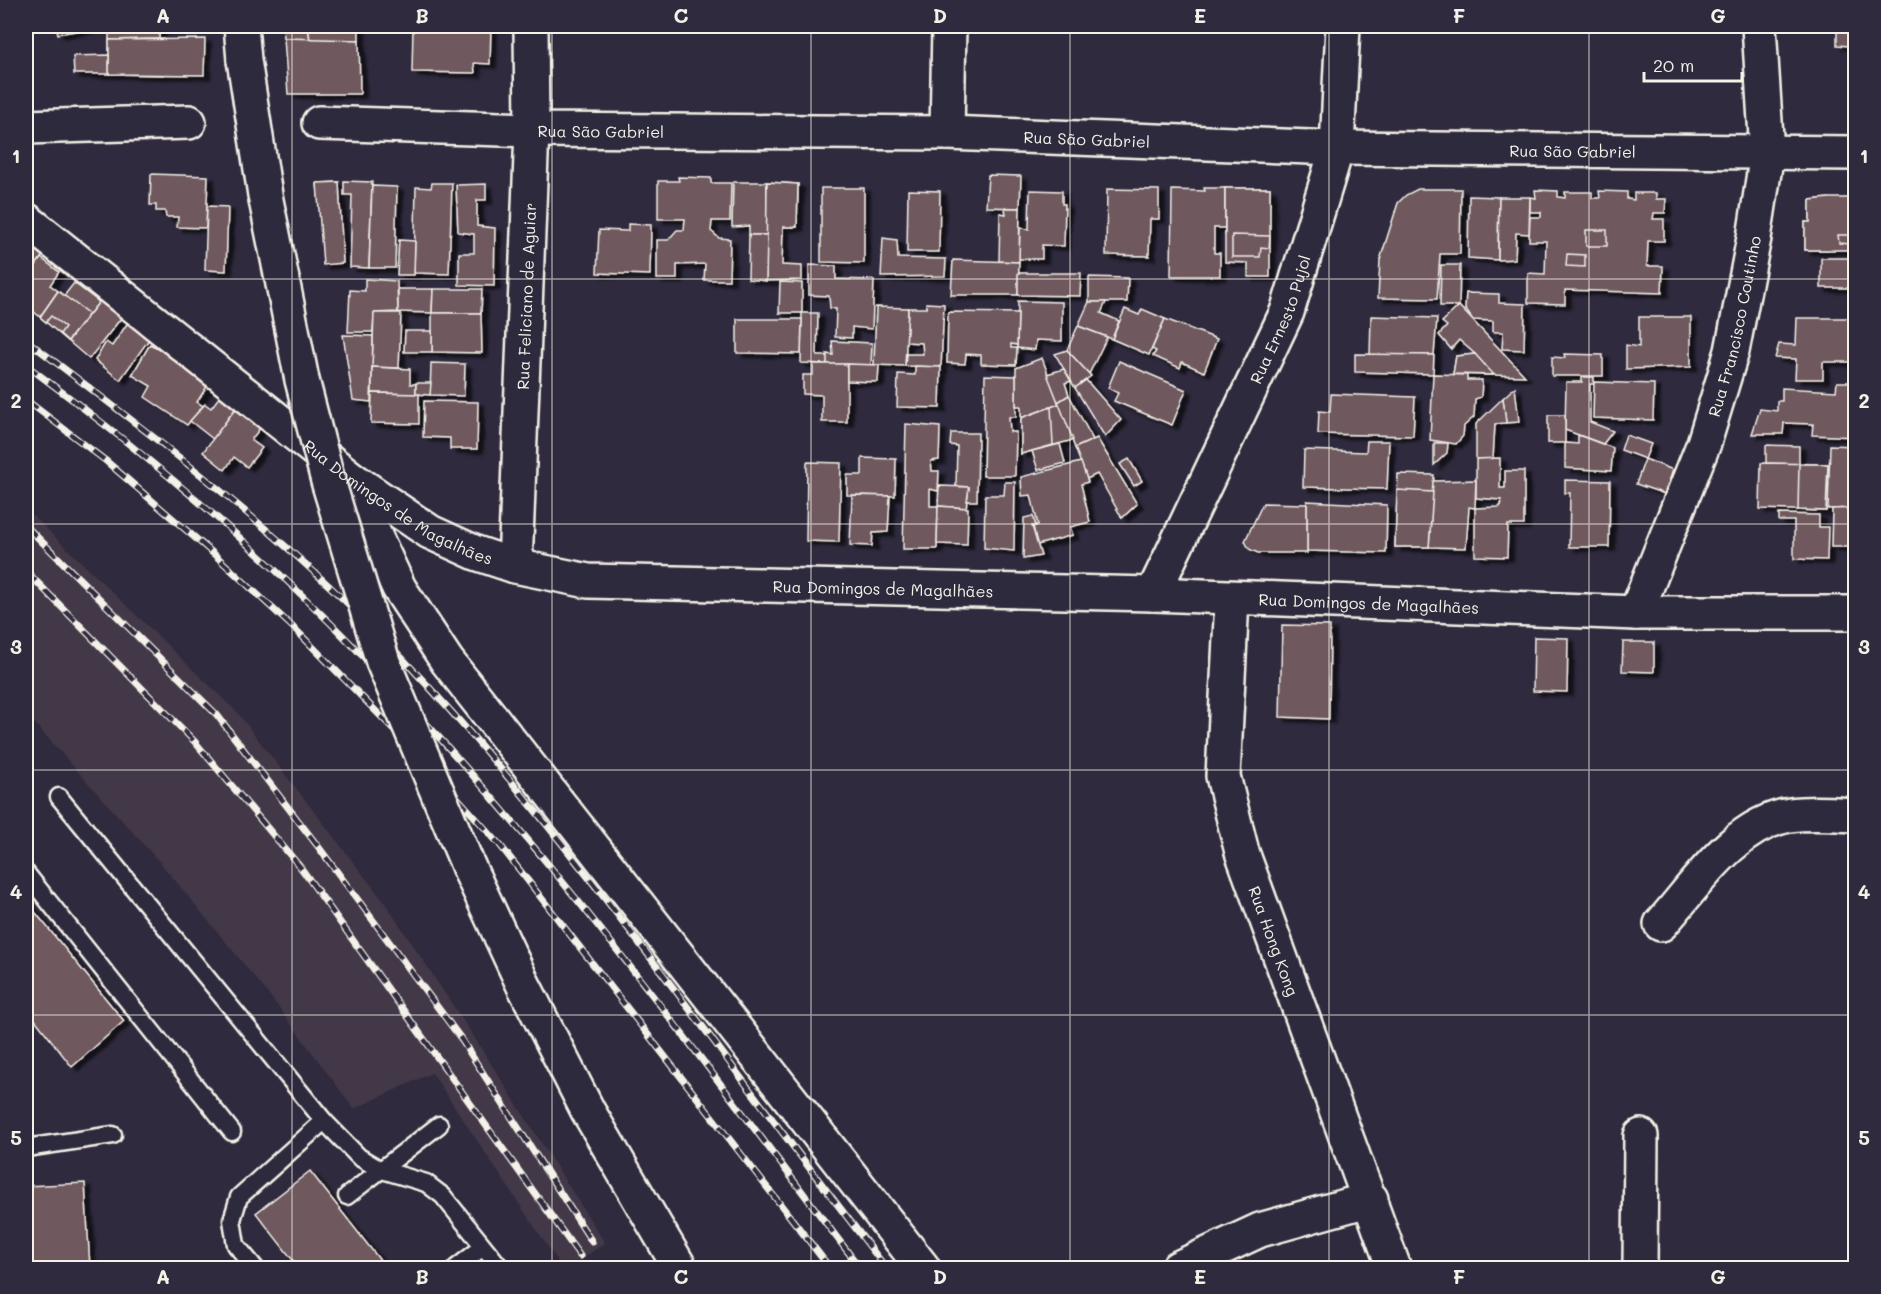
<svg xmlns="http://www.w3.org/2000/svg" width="1881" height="1294" font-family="Mali,sans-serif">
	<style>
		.built { fill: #423847 }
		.building { fill: #6f585e; stroke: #f4f1e8; stroke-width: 1.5; filter: url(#shadow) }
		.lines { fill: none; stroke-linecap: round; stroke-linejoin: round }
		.service-casing { stroke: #f4f1e8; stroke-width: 21 }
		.minor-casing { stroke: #f4f1e8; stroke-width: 38 }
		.primary-casing { stroke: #f4f1e8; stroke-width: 38 }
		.service { stroke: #2f2a3d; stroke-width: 16 }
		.minor { stroke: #2f2a3d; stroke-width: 33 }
		.primary { stroke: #2f2a3d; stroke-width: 33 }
		.rail-casing { stroke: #f4f1e8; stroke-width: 7 }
		.rail { stroke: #2f2a3d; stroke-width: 4.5; stroke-dasharray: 14; stroke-linecap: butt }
		.primary-bridge-casing { stroke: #f4f1e8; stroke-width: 38; stroke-linecap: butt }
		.primary-bridge { stroke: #2f2a3d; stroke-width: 33 }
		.grid { fill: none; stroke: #f4f1e8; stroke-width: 1.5; stroke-opacity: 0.55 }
		.labels { text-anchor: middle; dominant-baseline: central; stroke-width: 5; stroke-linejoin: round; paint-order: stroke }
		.street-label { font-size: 16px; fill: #f4f1e8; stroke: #2f2a3d }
		.neatline { fill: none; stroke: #f4f1e8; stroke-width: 2 }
		.grid-label { font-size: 20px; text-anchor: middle; font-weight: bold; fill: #f4f1e8 }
	</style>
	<defs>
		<filter id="shadow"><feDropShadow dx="6" dy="4" stdDeviation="1.5" flood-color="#0009"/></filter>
	</defs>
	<rect width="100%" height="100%" fill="#2f2a3d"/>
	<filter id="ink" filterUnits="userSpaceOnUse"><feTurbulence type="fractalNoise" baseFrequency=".0167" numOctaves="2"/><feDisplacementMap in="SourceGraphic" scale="12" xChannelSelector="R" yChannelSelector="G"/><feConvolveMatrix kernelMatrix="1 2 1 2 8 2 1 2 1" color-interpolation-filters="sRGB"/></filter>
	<g filter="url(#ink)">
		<polygon class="built" points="26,509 237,712 385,903 474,1037 605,1243 568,1268 562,1268 432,1073 354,1109 270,996 164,867 26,714"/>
		<g class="building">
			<polygon points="56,26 106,26 58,34"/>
			<polygon points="109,26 160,26 159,39 109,40"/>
			<polygon points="283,26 308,26 310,40 284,38"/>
			<polygon points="308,26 359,26 359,40 310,40"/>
			<polygon points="413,26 491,26 490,64 474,63 475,73 412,72"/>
			<polygon points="1837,26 1849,26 1849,46 1837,45"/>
			<polygon points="284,38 359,40 360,94 288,94"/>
			<polygon points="164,39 163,75 109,74 109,40"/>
			<polygon points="205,39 204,75 109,74 109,40"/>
			<polygon points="109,55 109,74 74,74 73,56"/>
			<polygon points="151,174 208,176 206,228 177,227 178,217 166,217 165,211 156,211 156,205 150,205"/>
			<polygon points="988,175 1021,176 1020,208 986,207"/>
			<polygon points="678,177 711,178 711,183 731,183 730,221 712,221 711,231 719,238 730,239 729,280 704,280 705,264 677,265 677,279 657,279 657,240 668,240 677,230 684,230 685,219 658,219 658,181 679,181"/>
			<polygon points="344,181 372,182 369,268 350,267 352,195 344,195"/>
			<polygon points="339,182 340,213 320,214 317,183"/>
			<polygon points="339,182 343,263 323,265 317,183"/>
			<polygon points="733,182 767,182 767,235 749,235 749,226 732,227"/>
			<polygon points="767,182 798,184 797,227 783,227 783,235 767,235"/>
			<polygon points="767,182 798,184 797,227 783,227 782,265 802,266 802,280 766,281"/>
			<polygon points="432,183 452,183 449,274 414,273 416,187 431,188"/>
			<polygon points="486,184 486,200 477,200 477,226 495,228 494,286 459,285 459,253 474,253 474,234 458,232 456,185"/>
			<polygon points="372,186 397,187 395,268 369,268"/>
			<polygon points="821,188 864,188 864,263 821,262"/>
			<polygon points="1204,188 1225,188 1225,228 1214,228 1214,253 1220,253 1220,276 1171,276 1172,190 1205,191"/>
			<polygon points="1225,188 1270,188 1269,256 1232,257 1232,235 1225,235"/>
			<polygon points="1225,188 1270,188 1270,277 1248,277 1248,263 1225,262"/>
			<polygon points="1107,189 1159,190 1159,219 1150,219 1149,256 1106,255"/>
			<polygon points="1418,189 1461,189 1460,254 1440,254 1437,299 1378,298 1380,260 1398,203 1406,195"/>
			<polygon points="908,190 940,191 939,252 907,252"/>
			<polygon points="1030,190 1062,191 1062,204 1065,204 1064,246 1042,245 1042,259 1019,259 1020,228 1029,229"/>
			<polygon points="1535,190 1558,191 1558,197 1565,198 1565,192 1592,192 1592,198 1600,198 1599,191 1627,192 1627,199 1634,200 1634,193 1656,193 1656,199 1666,199 1665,213 1654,213 1653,219 1664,219 1664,241 1648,241 1647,266 1663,266 1662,293 1565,290 1565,304 1528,303 1528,273 1545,274 1546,241 1529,241 1530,217 1541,217 1541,212 1530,212 1530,197 1536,198"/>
			<polygon points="1469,196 1499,197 1498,260 1468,258"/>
			<polygon points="1499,197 1530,197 1529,234 1516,233 1515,259 1498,260"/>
			<polygon points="1829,198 1828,250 1805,250 1805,222 1810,222 1810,200"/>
			<polygon points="1829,198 1856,198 1856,250 1805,250 1805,222 1810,222 1810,200"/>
			<polygon points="207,206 228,207 226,271 205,270"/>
			<polygon points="1005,208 1020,208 1019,262 999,261 1000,213 1006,214"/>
			<polygon points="628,224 651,225 650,275 597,273 599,230 628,231"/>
			<rect x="1586" y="230" width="21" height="16"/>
			<polygon points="26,231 48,248 26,280"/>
			<polygon points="749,235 767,235 766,281 748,279"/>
			<polygon points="1232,235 1270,236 1269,248 1261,247 1260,257 1232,257"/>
			<polygon points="1838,235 1850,235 1850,244 1839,243"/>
			<polygon points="883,238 897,240 898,258 946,259 945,276 881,277"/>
			<polygon points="399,240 415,241 414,275 397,275"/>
			<polygon points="1567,254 1585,255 1585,267 1566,266"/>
			<polygon points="41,258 59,272 50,285 58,291 40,317 26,305 26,280"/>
			<rect x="1821" y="258" width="35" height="30"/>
			<polygon points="953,260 1019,262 1018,295 951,295"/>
			<polygon points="809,265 836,266 836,279 874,280 872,329 852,327 852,338 835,337 836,309 830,308 829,296 809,295"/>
			<polygon points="1441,265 1460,265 1459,306 1440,306"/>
			<polygon points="1018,273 1081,273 1080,296 1018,295"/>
			<polygon points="1089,277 1128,278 1127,302 1089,302"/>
			<polygon points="365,279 397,281 398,312 374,313 373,332 348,332 350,290 365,291"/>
			<polygon points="780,282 802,283 802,313 779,313"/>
			<polygon points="74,283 99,302 68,341 40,317 58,291 64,296"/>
			<polygon points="398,289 433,289 432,313 398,312"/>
			<polygon points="433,289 482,289 481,313 432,313"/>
			<polygon points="58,291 89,314 68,341 60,334 65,327 51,316 46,322 40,317"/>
			<polygon points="107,292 129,308 99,346 90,341 97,333 83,323"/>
			<polygon points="107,292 129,308 89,359 68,341"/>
			<polygon points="1466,293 1499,294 1499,303 1525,304 1524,350 1502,349 1503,332 1493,332 1493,321 1473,320 1465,309"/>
			<polygon points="1018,301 1062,302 1062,341 1036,340 1035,350 1017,348"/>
			<polygon points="1089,302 1106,302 1101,313 1119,321 1112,339 1078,326"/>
			<polygon points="926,303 944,304 941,367 905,366 906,354 923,354 922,343 906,342 908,308 927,308"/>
			<polygon points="1459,306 1525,376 1453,374 1456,356 1475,354 1459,340 1451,349 1439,335 1447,326 1442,322"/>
			<polygon points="876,307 908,308 905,366 874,365"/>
			<polygon points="1125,309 1139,315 1142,309 1165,319 1149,355 1112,339"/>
			<polygon points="948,312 1018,313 1017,345 1011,344 1011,348 1017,348 1016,365 981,364 981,355 966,354 965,364 947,363"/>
			<polygon points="374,313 401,313 399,368 372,367"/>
			<polygon points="432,313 481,313 482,353 432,352"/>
			<polygon points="802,313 818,313 817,356 828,356 827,364 801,363"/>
			<polygon points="1371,316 1437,318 1434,355 1370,355"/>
			<polygon points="1639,317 1691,317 1691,367 1626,369 1626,345 1639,347"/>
			<polygon points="1797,318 1853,318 1852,362 1823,362 1823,379 1795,379 1796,359 1775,358 1779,344 1796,345"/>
			<polygon points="1853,318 1856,318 1856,367 1852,366"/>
			<polygon points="737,319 802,319 801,354 737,353"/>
			<polygon points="1165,319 1217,339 1204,372 1182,362 1180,368 1153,356 1156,351 1152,349"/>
			<polygon points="129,321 150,338 120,380 95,360 106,342 112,346"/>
			<polygon points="1078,326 1107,337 1089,374 1067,350"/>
			<polygon points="405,331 432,331 432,352 404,352"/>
			<polygon points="343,335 373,336 371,402 353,400"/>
			<polygon points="832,341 872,343 871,365 827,364 827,354 833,355"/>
			<polygon points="150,344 211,380 197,402 203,406 187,425 145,397 151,386 132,375"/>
			<polygon points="1067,350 1091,376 1075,388 1055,354"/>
			<polygon points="1355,354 1434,355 1433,374 1355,372"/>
			<polygon points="1475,354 1494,375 1453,374 1456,356"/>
			<polygon points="1564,354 1603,355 1603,376 1552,376 1552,357 1565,358"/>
			<polygon points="1042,358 1059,404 1021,418 1021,406 1016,406 1016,368"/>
			<polygon points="1119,361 1186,390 1172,425 1114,401 1118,393 1108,388"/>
			<polygon points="431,363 465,364 464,396 430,395"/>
			<polygon points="813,364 847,364 847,422 822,422 822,395 803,394 803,375 813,375"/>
			<polygon points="847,364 879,365 878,382 847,381"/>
			<polygon points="915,366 941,367 940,408 897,407 898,374 915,375"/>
			<polygon points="372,367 410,369 410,384 416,384 416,394 372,393"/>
			<polygon points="1064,369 1071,381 1065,383 1069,395 1058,402 1047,374"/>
			<polygon points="1433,374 1467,375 1467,380 1482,380 1481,397 1475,399 1474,417 1464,426 1463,436 1456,444 1430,440"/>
			<polygon points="985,375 1016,376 1016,417 1009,417 1010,432 1016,432 1015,476 983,476"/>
			<polygon points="1582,377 1594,377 1594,384 1590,384 1590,422 1613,431 1603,444 1565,430 1566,382 1582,382"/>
			<polygon points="1086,380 1121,420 1105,437 1075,388"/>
			<polygon points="1594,382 1654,384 1653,420 1593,418"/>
			<polygon points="1837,382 1856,382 1856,437 1812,435 1813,424 1784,423 1783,434 1752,434 1760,409 1777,411 1777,401 1782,401 1782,388 1836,391"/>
			<polygon points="416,383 431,383 430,395 416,394"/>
			<polygon points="1515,387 1519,422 1506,423 1503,398"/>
			<polygon points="226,388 241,401 213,439 190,421 205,404 211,408"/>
			<polygon points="372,393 419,394 419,424 371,423"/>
			<polygon points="1331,394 1415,397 1413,436 1318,434 1319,411 1330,412"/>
			<polygon points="1069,395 1093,440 1075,448 1058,402"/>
			<polygon points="1503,398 1506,423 1495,424 1493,459 1476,459 1476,424"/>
			<polygon points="424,401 478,402 477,449 450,449 450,438 423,437"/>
			<polygon points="239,404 264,423 251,440 262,448 247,467 234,457 225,470 203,452"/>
			<polygon points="1059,404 1073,440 1021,454 1021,418"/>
			<polygon points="1051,407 1053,445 1021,454 1021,418"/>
			<rect x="1548" y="415" width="17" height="28"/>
			<polygon points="906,424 940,427 939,460 931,461 932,471 939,471 938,491 930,489 930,506 938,506 937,549 903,549"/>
			<polygon points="951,433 978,433 977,501 967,501 969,487 956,486 957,446 950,445"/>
			<polygon points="1578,435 1613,448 1611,471 1565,468 1565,443 1578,444"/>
			<polygon points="1626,435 1651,444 1645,459 1621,450"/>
			<polygon points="1097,438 1137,504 1122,518 1097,474 1087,479 1075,448"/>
			<polygon points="1367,441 1389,441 1387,489 1303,487 1304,450 1366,452"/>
			<polygon points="1434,443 1448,443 1447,453 1434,465"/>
			<polygon points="1060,444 1065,463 1038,470 1032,451"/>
			<polygon points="1766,445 1799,446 1799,464 1766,463"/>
			<polygon points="1830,445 1856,446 1856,508 1828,509"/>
			<polygon points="862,458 896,459 895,496 847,495 847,475 862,475"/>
			<polygon points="1500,458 1500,488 1505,488 1505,471 1524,471 1524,525 1508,525 1507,557 1475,556 1475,508 1500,507 1501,500 1476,498 1476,459"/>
			<polygon points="1129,459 1142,481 1134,486 1120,464"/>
			<polygon points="1645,459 1673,470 1665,494 1636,484"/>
			<polygon points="807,462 841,463 839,542 806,541"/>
			<polygon points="1081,462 1088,482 1081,484 1090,522 1070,527 1073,535 1037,545 1033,526 1038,525 1031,495 1022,496 1021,477"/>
			<polygon points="1761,463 1828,464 1826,511 1760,509"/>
			<polygon points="1799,464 1828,464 1826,511 1798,510"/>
			<polygon points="1398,474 1434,475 1429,547 1395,547"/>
			<polygon points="1476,480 1475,508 1469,507 1466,548 1429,547 1433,481"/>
			<polygon points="1565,480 1610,481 1609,547 1569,547 1570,493 1565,493"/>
			<polygon points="1005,482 1015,482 1014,551 984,548 985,495 1004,495"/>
			<polygon points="939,486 969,487 966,508 938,506"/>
			<polygon points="1397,490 1433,492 1429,547 1395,547"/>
			<polygon points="852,495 890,496 888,532 873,533 872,546 850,545"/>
			<polygon points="1307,501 1387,505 1386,553 1307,551"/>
			<polygon points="1263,503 1307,504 1307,553 1258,553 1249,549 1245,541"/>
			<polygon points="938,506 968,508 967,545 937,544"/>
			<polygon points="1856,508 1856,547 1831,547 1832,509"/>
			<polygon points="1779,514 1819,515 1819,527 1828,527 1827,560 1794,559 1794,521 1779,521"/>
			<polygon points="1033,516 1036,526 1032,526 1041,556 1023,559 1024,518"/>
			<polygon points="1282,625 1330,626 1329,719 1280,717"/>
			<polygon points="1534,637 1568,638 1567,692 1533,691"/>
			<polygon points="1623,642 1654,642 1654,672 1622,671"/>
			<polygon points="26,901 124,1021 72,1067 26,1008"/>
			<polygon points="310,1171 386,1268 299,1268 256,1213"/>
			<polygon points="85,1183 90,1268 28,1268 26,1186"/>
		</g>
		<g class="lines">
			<defs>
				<g id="service">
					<polyline points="59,797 324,1121 359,1157 379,1169 426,1183 443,1196 501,1268"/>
					<polyline points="26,873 232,1132"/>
					<polyline points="26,1148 113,1135"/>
					<polyline points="347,1196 439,1125"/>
					<polyline points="255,1268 236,1245 232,1220 239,1197 324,1121"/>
					<polyline points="456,1268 483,1247"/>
				</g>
				<g id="minor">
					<path id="s1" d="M319,123L532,130L947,133L1337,148L1856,153"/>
					<polyline points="26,127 189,122"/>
					<polyline points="947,133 949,26"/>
					<path id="s2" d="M26,220L352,479L430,532L476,553L515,566L588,581L1153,594L1636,613H1856"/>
					<polyline points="352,479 374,534 399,588 447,661 923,1268"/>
					<path id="s3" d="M515,566L532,130L531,26"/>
					<path id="s4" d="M1153,594L1287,312L1337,148L1343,26"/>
					<path id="s5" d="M1232,599L1223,776L1242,852L1394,1268"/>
					<path id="s6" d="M1636,613L1704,443L1732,351L1754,238L1767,153L1759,26"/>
					<path d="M1661,924C1696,885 1734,824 1790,815C1811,812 1834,814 1856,815"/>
					<polyline points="1178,1268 1260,1230 1371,1199"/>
					<polyline points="1640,1268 1641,1136"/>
				</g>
				<g id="primary">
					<polyline points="241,26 244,60"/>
					<polyline points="469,868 523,984 588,1111 680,1268"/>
				</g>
			</defs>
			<use href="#service" class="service-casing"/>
			<use href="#minor" class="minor-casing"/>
			<use href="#primary" class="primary-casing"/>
			<use href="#service" class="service"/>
			<use href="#minor" class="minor"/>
			<use href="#primary" class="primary"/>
			<defs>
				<g id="rail">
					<path d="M26,340C157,438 288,538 401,657C514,776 613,908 712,1039C769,1116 828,1192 886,1268"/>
					<path d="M26,365C143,451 254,544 355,648C542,838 699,1057 860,1268"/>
					<polyline points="26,400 106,461 215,555 298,632 418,754 500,845 830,1268"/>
					<polyline points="26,526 217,715 320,849 459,1036 592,1242"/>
					<polyline points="26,571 195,742 301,868 580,1256"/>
				</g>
			</defs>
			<use href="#rail" class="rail-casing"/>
			<use href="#rail" class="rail"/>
			<defs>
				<polyline id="primary-bridge" points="244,60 265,195 285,294 302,380 328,481 383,662 469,868"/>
			</defs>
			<use href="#primary-bridge" class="primary-bridge-casing"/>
			<use href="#primary-bridge" class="primary-bridge"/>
		</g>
	</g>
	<path class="grid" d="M292,26V1268M552,26V1268M811,26V1268M1070,26V1268M1329,26V1268M1589,26V1268M26,279H1856M26,524H1856M26,770H1856M26,1015H1856"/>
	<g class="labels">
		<g class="street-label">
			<text stroke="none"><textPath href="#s1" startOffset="282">Rua São Gabriel</textPath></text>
			<text stroke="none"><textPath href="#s1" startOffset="768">Rua São Gabriel</textPath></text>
			<text stroke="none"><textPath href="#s1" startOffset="1254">Rua São Gabriel</textPath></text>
			<text stroke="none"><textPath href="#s3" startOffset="270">Rua Feliciano de Aguiar</textPath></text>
			<text stroke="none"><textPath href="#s4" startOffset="303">Rua Ernesto Pujol</textPath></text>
			<text stroke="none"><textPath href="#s6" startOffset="304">Rua Francisco Coutinho</textPath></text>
			<text stroke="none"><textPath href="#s2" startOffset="468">Rua Domingos de Magalhães</textPath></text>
			<text stroke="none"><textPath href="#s2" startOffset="972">Rua Domingos de Magalhães</textPath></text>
			<text stroke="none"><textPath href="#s2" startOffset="1458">Rua Domingos de Magalhães</textPath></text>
			<text stroke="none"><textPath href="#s5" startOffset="350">Rua Hong Kong</textPath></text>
		</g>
	</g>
	<rect width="1881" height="1294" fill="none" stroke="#2f2a3d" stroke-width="66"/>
	<path d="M1644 72v9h98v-9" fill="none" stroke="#f4f1e8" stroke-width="3"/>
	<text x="1653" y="72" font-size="18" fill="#f4f1e8" stroke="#2f2a3d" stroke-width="4.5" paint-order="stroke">20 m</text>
	<rect x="33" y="33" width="1815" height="1228" class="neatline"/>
	<g class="grid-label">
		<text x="163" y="23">A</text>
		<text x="422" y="23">B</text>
		<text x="681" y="23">C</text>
		<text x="940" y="23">D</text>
		<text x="1200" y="23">E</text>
		<text x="1459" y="23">F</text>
		<text x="1718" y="23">G</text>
		<text x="16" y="163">1</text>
		<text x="1864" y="163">1</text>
		<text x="16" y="408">2</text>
		<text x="1864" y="408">2</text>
		<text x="16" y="654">3</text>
		<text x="1864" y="654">3</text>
		<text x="16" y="899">4</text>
		<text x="1864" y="899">4</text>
		<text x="16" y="1145">5</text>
		<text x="1864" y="1145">5</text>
		<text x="163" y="1284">A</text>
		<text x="422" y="1284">B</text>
		<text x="681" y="1284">C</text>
		<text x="940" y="1284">D</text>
		<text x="1200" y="1284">E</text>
		<text x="1459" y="1284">F</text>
		<text x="1718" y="1284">G</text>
	</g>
</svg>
